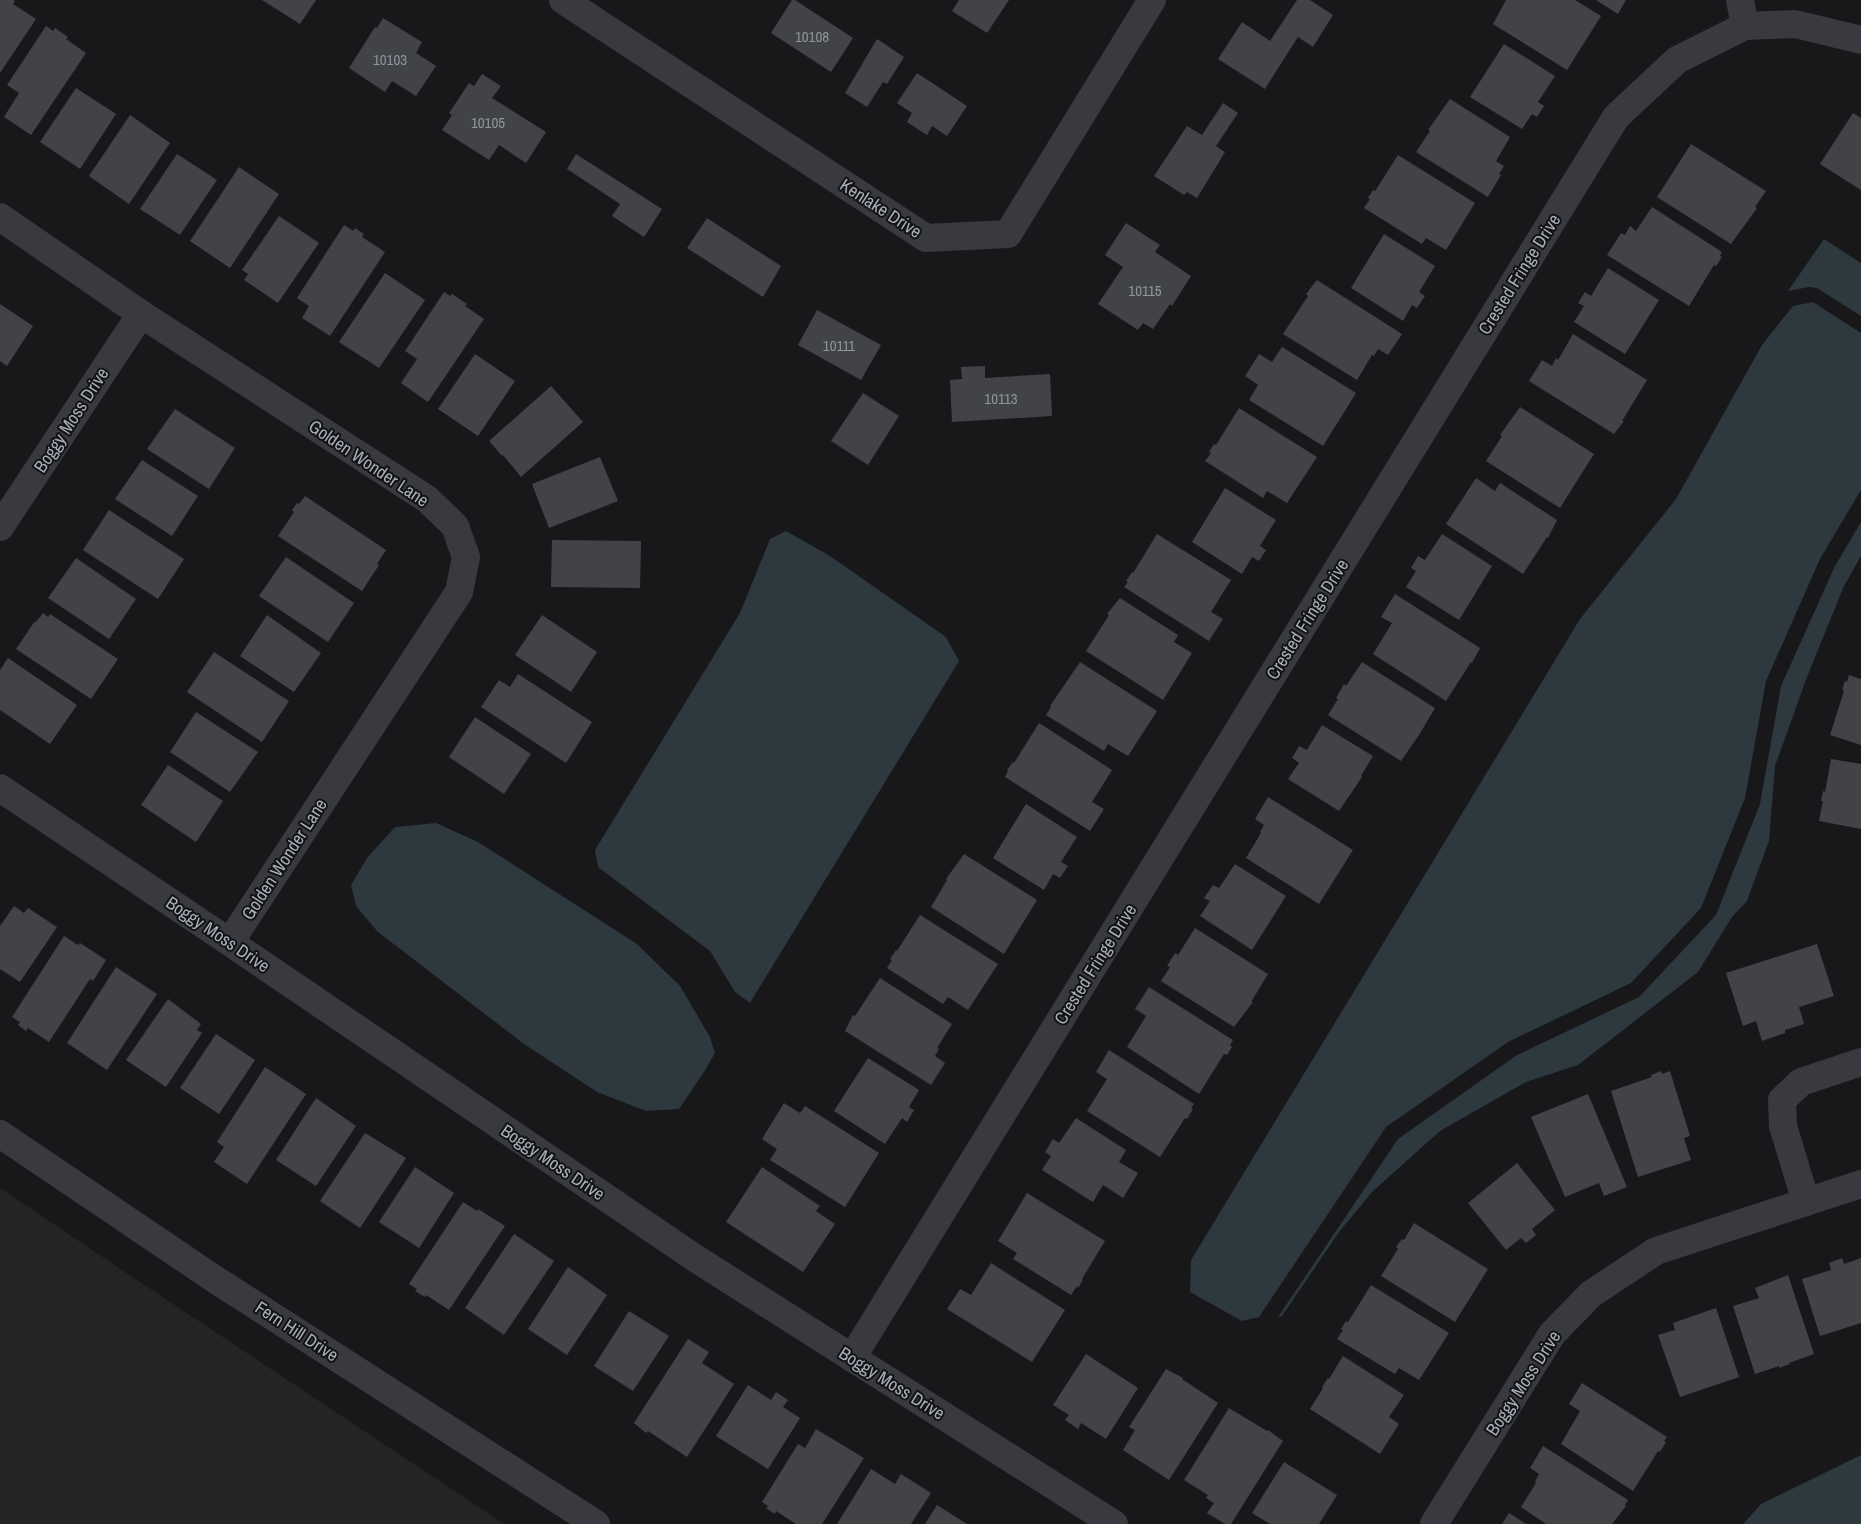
<svg xmlns="http://www.w3.org/2000/svg" width="1861" height="1524" font-family="'Archivo Narrow',sans-serif">
	<style>
		.built { fill: #242427 }
		.water { fill: #2d383f }
		.building { fill: #424347 }
		.lines { fill: none; stroke-linecap: round; stroke-linejoin: round }
		.minor { stroke: #393a3f; stroke-width: 28 }
		.labels { text-anchor: middle; dominant-baseline: central; stroke-width: 4; stroke-linejoin: round; paint-order: stroke }
		.number-label { font-size: 15px; fill: #8f949d }
		.street-label { font-size: 18px; fill: #a9afba; stroke: #131315 }
	</style>
	<rect width="100%" height="100%" fill="#18181a"/>
	<polygon class="built" points="0,1188 125,1272 504,1524 0,1524"/>
	<g class="water">
		<polygon points="1824,239 1861,263 1861,316 1817,288 1809,287 1788,291"/>
		<polygon points="1813,302 1861,333 1861,490 1820,559 1766,681 1745,798 1701,908 1631,983 1508,1042 1386,1127 1259,1317 1242,1321 1190,1292 1191,1260 1580,619 1676,499 1762,345 1793,306"/>
		<polygon points="1861,522 1861,556 1844,586 1807,677 1775,766 1769,841 1747,901 1732,917 1698,972 1578,1065 1526,1082 1440,1131 1372,1192 1339,1232 1282,1316 1278,1317 1398,1139 1517,1055 1639,997 1716,915 1760,804 1781,686 1835,566"/>
		<polygon points="786,531 830,556 946,637 959,661 750,1003 735,992 710,951 598,867 595,850 740,613 770,539"/>
		<polygon points="436,823 478,842 637,944 680,986 710,1037 715,1053 704,1072 679,1109 646,1111 597,1092 524,1044 378,932 356,906 351,885 367,858 395,827"/>
		<polygon points="1861,1455 1861,1524 1743,1524 1761,1504"/>
	</g>
	<g class="building">
		<polygon points="0,0 13,0 15,1 13,4 36,19 0,73"/>
		<polygon points="262,0 316,0 300,24"/>
		<polygon points="792,0 795,0 853,38 831,72 771,33"/>
		<polygon points="959,0 1009,0 987,33 952,11"/>
		<polygon points="1297,0 1310,0 1333,15 1313,47 1298,37 1265,89 1218,59 1242,22 1270,41"/>
		<polygon points="1506,0 1575,0 1601,16 1567,70 1493,24"/>
		<polygon points="1596,0 1626,0 1618,14"/>
		<polygon points="383,18 422,42 416,53 436,66 416,96 392,81 385,92 349,68 375,27 377,28"/>
		<polygon points="46,26 53,31 55,28 68,37 66,39 86,53 31,135 4,117 19,93 7,85"/>
		<polygon points="877,39 904,57 887,84 883,82 867,107 845,93"/>
		<polygon points="1504,44 1555,76 1538,102 1544,106 1537,117 1532,114 1522,129 1470,97"/>
		<polygon points="917,73 967,106 947,136 932,126 927,135 907,122 912,113 897,103"/>
		<polygon points="482,74 501,86 492,98 546,132 526,163 499,145 489,160 442,130 452,115 449,113 469,83 474,86"/>
		<polygon points="76,88 116,114 80,169 40,142"/>
		<polygon points="1450,99 1510,137 1496,161 1504,166 1499,174 1501,175 1488,197 1416,152 1430,131 1428,130"/>
		<polygon points="1223,103 1238,113 1216,146 1225,152 1197,198 1187,192 1184,195 1154,176 1187,126 1202,135"/>
		<polygon points="1853,113 1861,118 1861,190 1820,164"/>
		<polygon points="130,115 170,143 129,204 89,176"/>
		<polygon points="1691,144 1766,191 1755,207 1757,208 1731,244 1657,197"/>
		<polygon points="177,154 217,180 180,235 140,209"/>
		<polygon points="576,154 662,209 644,237 612,216 620,204 567,169"/>
		<polygon points="1398,155 1475,203 1446,250 1426,238 1422,244 1364,208 1370,199 1368,198 1373,190 1375,191"/>
		<polygon points="239,167 279,194 230,268 190,241"/>
		<polygon points="1652,207 1722,252 1720,256 1722,257 1716,266 1714,265 1689,306 1607,255 1621,233 1625,235 1630,226 1636,231"/>
		<polygon points="279,216 319,243 278,303 244,280 248,274 242,270"/>
		<polygon points="707,218 781,266 763,297 687,248"/>
		<polygon points="1126,223 1160,245 1155,252 1191,276 1172,306 1170,304 1153,329 1143,323 1138,330 1098,304 1123,267 1105,255"/>
		<polygon points="344,225 353,231 355,228 364,234 362,237 385,252 330,336 302,318 309,306 297,298"/>
		<polygon points="1384,234 1435,266 1419,292 1425,296 1417,308 1412,305 1403,321 1351,288"/>
		<polygon points="1608,268 1659,300 1625,354 1574,322 1584,306 1578,303 1585,292 1591,296"/>
		<polygon points="385,273 425,300 379,368 339,342"/>
		<polygon points="1317,280 1402,334 1388,355 1378,349 1374,356 1372,355 1357,380 1283,334 1308,296 1306,294"/>
		<polygon points="444,292 450,296 452,294 467,304 465,306 484,319 428,402 401,383 417,359 405,351"/>
		<polygon points="0,304 33,326 7,366 0,361"/>
		<polygon points="817,310 881,345 861,380 798,345"/>
		<polygon points="1573,334 1647,380 1622,421 1624,421 1614,434 1529,381 1542,360 1552,366 1556,358 1558,360"/>
		<polygon points="1282,347 1356,393 1323,446 1249,400 1258,385 1245,376 1259,354 1272,362"/>
		<polygon points="475,354 515,381 478,436 438,409"/>
		<polygon points="985,366 985,378 1050,374 1052,416 952,422 950,380 962,379 961,367"/>
		<polygon points="551,386 583,422 521,477 503,455 502,456 489,441"/>
		<polygon points="863,393 899,416 868,465 831,441"/>
		<polygon points="1520,407 1594,454 1560,508 1486,461 1502,436 1500,435"/>
		<polygon points="1239,408 1317,457 1287,503 1267,491 1263,498 1205,461 1211,453 1209,452 1214,444 1216,445"/>
		<polygon points="175,409 235,448 209,489 147,449"/>
		<polygon points="600,457 618,501 549,528 532,484"/>
		<polygon points="142,460 198,496 172,536 115,499"/>
		<polygon points="1476,478 1495,491 1500,483 1557,520 1548,538 1547,537 1523,574 1446,524"/>
		<polygon points="1225,488 1276,520 1260,546 1266,550 1259,561 1252,557 1242,574 1192,542"/>
		<polygon points="305,496 386,550 377,564 379,565 362,591 278,536 294,512 292,510 297,503 299,504"/>
		<polygon points="109,510 184,559 158,599 83,550"/>
		<polygon points="1157,534 1231,580 1211,612 1223,619 1209,641 1124,587 1128,582 1126,581 1132,572 1133,573"/>
		<polygon points="1442,534 1492,566 1459,620 1406,587 1416,571 1411,568 1418,556 1425,560"/>
		<polygon points="552,540 641,541 640,588 551,587"/>
		<polygon points="286,557 354,603 328,642 259,596"/>
		<polygon points="76,558 136,599 109,639 48,598"/>
		<polygon points="1395,594 1480,648 1472,663 1471,662 1446,701 1373,654 1392,623 1381,617"/>
		<polygon points="1120,598 1178,635 1174,642 1192,653 1163,700 1086,651 1109,615 1107,614"/>
		<polygon points="43,613 48,617 50,614 118,659 91,699 16,649 35,621 36,622"/>
		<polygon points="267,615 321,653 294,692 240,656"/>
		<polygon points="542,615 597,652 571,692 515,655"/>
		<polygon points="214,652 289,701 262,742 187,692"/>
		<polygon points="8,658 77,705 50,744 0,710 0,670"/>
		<polygon points="1080,662 1157,711 1128,756 1108,744 1104,751 1046,715 1051,707 1050,706"/>
		<polygon points="1362,662 1435,708 1419,735 1401,761 1328,715 1338,699 1336,698 1344,684 1346,686"/>
		<polygon points="518,674 592,722 566,763 481,707 499,680 510,687"/>
		<polygon points="1849,675 1861,679 1861,745 1830,735 1844,691 1842,690 1845,681 1847,682"/>
		<polygon points="196,712 258,752 230,792 170,752"/>
		<polygon points="475,717 531,754 504,794 449,757"/>
		<polygon points="1039,723 1112,770 1092,802 1104,809 1090,831 1005,777 1008,771 1007,770 1013,762 1014,763"/>
		<polygon points="1322,725 1373,756 1361,776 1362,777 1339,811 1288,779 1299,763 1292,758 1299,746 1307,750"/>
		<polygon points="1831,759 1861,764 1861,829 1819,821 1823,801 1821,801 1823,791 1825,792"/>
		<polygon points="168,765 223,801 196,842 141,805"/>
		<polygon points="1268,797 1353,850 1319,904 1246,858 1261,833 1260,832 1264,825 1255,819"/>
		<polygon points="1026,804 1077,837 1061,862 1068,866 1060,878 1053,874 1044,890 993,858"/>
		<polygon points="964,854 1037,900 1004,954 931,907 947,880 946,879"/>
		<polygon points="1235,864 1286,896 1252,950 1200,916 1210,901 1204,898 1213,885 1219,888"/>
		<polygon points="14,906 24,913 28,908 57,927 20,982 0,969 0,926"/>
		<polygon points="920,915 998,964 968,1010 948,997 943,1004 887,968 892,960 890,959 896,950 897,951"/>
		<polygon points="1195,928 1268,974 1251,1002 1253,1002 1234,1027 1161,981 1170,967 1167,966 1175,953 1178,955"/>
		<polygon points="64,936 78,945 80,943 106,960 93,981 90,979 49,1042 28,1028 26,1031 18,1025 20,1022 12,1017"/>
		<polygon points="1817,944 1834,996 1799,1007 1804,1024 1785,1030 1785,1033 1762,1041 1756,1021 1743,1026 1726,973"/>
		<polygon points="116,967 157,994 107,1070 67,1043"/>
		<polygon points="880,978 952,1024 937,1048 939,1049 935,1056 945,1063 931,1085 845,1031 853,1015 855,1016"/>
		<polygon points="1149,987 1233,1040 1230,1045 1232,1047 1227,1055 1224,1054 1199,1094 1127,1047 1146,1016 1135,1009"/>
		<polygon points="168,999 201,1024 197,1030 202,1033 166,1087 126,1060"/>
		<polygon points="216,1034 255,1060 219,1114 180,1088"/>
		<polygon points="1109,1050 1194,1104 1191,1108 1193,1109 1187,1119 1185,1118 1160,1157 1087,1111 1107,1079 1096,1072"/>
		<polygon points="868,1058 919,1090 909,1107 914,1110 907,1122 902,1118 885,1144 834,1111"/>
		<polygon points="265,1067 306,1094 247,1184 214,1162 224,1147 217,1142"/>
		<polygon points="1661,1071 1662,1074 1670,1071 1690,1136 1684,1138 1691,1160 1638,1177 1611,1091 1652,1077 1651,1075"/>
		<polygon points="1588,1094 1627,1187 1604,1196 1599,1183 1565,1197 1531,1117"/>
		<polygon points="316,1098 356,1126 316,1186 276,1160"/>
		<polygon points="784,1103 800,1113 805,1106 879,1153 845,1207 770,1160 777,1149 762,1139"/>
		<polygon points="1076,1118 1126,1150 1119,1162 1138,1173 1123,1198 1103,1185 1093,1202 1042,1170 1051,1156 1045,1152 1053,1139 1059,1143"/>
		<polygon points="365,1133 406,1158 360,1228 320,1201"/>
		<polygon points="1517,1163 1555,1210 1532,1229 1536,1235 1526,1243 1521,1238 1506,1250 1468,1203"/>
		<polygon points="415,1167 454,1193 419,1248 379,1222"/>
		<polygon points="762,1167 820,1206 816,1211 835,1224 803,1272 726,1222"/>
		<polygon points="1027,1193 1105,1241 1082,1279 1083,1280 1078,1288 1077,1286 1071,1295 1013,1259 1017,1253 998,1241"/>
		<polygon points="463,1202 477,1211 478,1209 505,1226 449,1310 426,1295 425,1297 415,1291 417,1289 409,1284"/>
		<polygon points="1414,1223 1488,1269 1455,1322 1381,1276 1398,1249 1396,1247 1402,1239 1404,1240"/>
		<polygon points="514,1234 554,1261 504,1335 465,1308"/>
		<polygon points="1842,1258 1844,1264 1861,1258 1861,1323 1820,1336 1802,1279 1831,1270 1829,1263"/>
		<polygon points="991,1263 1065,1310 1032,1362 947,1309 960,1289 971,1295"/>
		<polygon points="568,1267 607,1295 567,1355 528,1329"/>
		<polygon points="1788,1275 1814,1354 1789,1363 1790,1364 1779,1368 1779,1366 1755,1374 1733,1306 1759,1298 1755,1288"/>
		<polygon points="1371,1285 1449,1333 1419,1380 1399,1368 1395,1374 1337,1339 1343,1330 1341,1329 1346,1321 1348,1322"/>
		<polygon points="1716,1308 1739,1377 1680,1397 1658,1335 1675,1330 1673,1323"/>
		<polygon points="629,1311 669,1336 633,1391 594,1366"/>
		<polygon points="688,1339 709,1352 702,1363 734,1384 687,1457 648,1431 646,1433 634,1423"/>
		<polygon points="1086,1354 1138,1388 1106,1439 1081,1423 1078,1429 1065,1420 1069,1415 1053,1405"/>
		<polygon points="1343,1356 1404,1395 1389,1417 1399,1424 1380,1454 1310,1409 1323,1388 1322,1387 1328,1378 1329,1379"/>
		<polygon points="1166,1369 1183,1378 1182,1379 1218,1403 1169,1480 1123,1450 1135,1430 1129,1427"/>
		<polygon points="1582,1383 1667,1437 1664,1441 1666,1442 1660,1452 1658,1451 1633,1491 1561,1444 1580,1411 1569,1404"/>
		<polygon points="748,1385 771,1400 776,1392 788,1400 783,1407 800,1418 768,1469 716,1436"/>
		<polygon points="1229,1408 1267,1431 1268,1430 1283,1441 1231,1524 1225,1524 1207,1513 1214,1503 1206,1498 1208,1495 1184,1480"/>
		<polygon points="816,1429 864,1458 822,1524 796,1524 776,1511 775,1514 766,1508 768,1506 762,1502 798,1444 805,1448"/>
		<polygon points="1543,1446 1628,1500 1625,1505 1626,1506 1612,1524 1546,1524 1521,1507 1536,1483 1535,1482 1539,1474 1530,1468"/>
		<polygon points="1284,1462 1337,1495 1319,1524 1270,1524 1252,1513"/>
		<polygon points="871,1469 895,1484 901,1474 931,1493 911,1524 837,1524"/>
		<polygon points="937,1505 967,1524 925,1524"/>
		<polygon points="1509,1513 1526,1524 1502,1524"/>
	</g>
	<g class="lines">
		<g class="minor">
			<polyline points="563,0 926,238 1008,234 1152,0"/>
			<polyline points="1740,0 1745,26"/>
			<polyline points="0,217 141,314 427,499 455,526 466,557 459,592 230,942"/>
			<polyline points="0,527 141,314"/>
			<polyline points="0,788 222,937 695,1258 1114,1524"/>
			<polyline points="0,1134 216,1280 596,1524"/>
			<polyline points="1806,1202 1783,1126 1782,1100 1801,1082 1861,1062"/>
			<polyline points="852,1358 1616,117 1677,60 1745,26 1795,24 1861,40"/>
			<polyline points="1434,1524 1552,1334 1591,1294 1656,1251 1861,1184"/>
		</g>
	</g>
	<g class="labels">
		<g class="number-label">
			<text x="812" y="36">10108</text>
			<text x="390" y="59">10103</text>
			<text x="488" y="122">10105</text>
			<text x="1145" y="290">10115</text>
			<text x="839" y="345">10111</text>
			<text x="1001" y="398">10113</text>
		</g>
		<g class="street-label">
			<text transform="translate(881 208) rotate(33)">Kenlake Drive</text>
			<text transform="translate(1519 274) rotate(-58)">Crested Fringe Drive</text>
			<text transform="translate(71 420) rotate(-57)">Boggy Moss Drive</text>
			<text transform="translate(369 463) rotate(34)">Golden Wonder Lane</text>
			<text transform="translate(1307 619) rotate(-58)">Crested Fringe Drive</text>
			<text transform="translate(284 859) rotate(-57)">Golden Wonder Lane</text>
			<text transform="translate(218 934) rotate(34)">Boggy Moss Drive</text>
			<text transform="translate(1095 964) rotate(-58)">Crested Fringe Drive</text>
			<text transform="translate(553 1162) rotate(34)">Boggy Moss Drive</text>
			<text transform="translate(297 1331) rotate(33)">Fern Hill Drive</text>
			<text transform="translate(892 1383) rotate(32)">Boggy Moss Drive</text>
			<text transform="translate(1523 1383) rotate(-57)">Boggy Moss Drive</text>
		</g>
	</g>
</svg>
